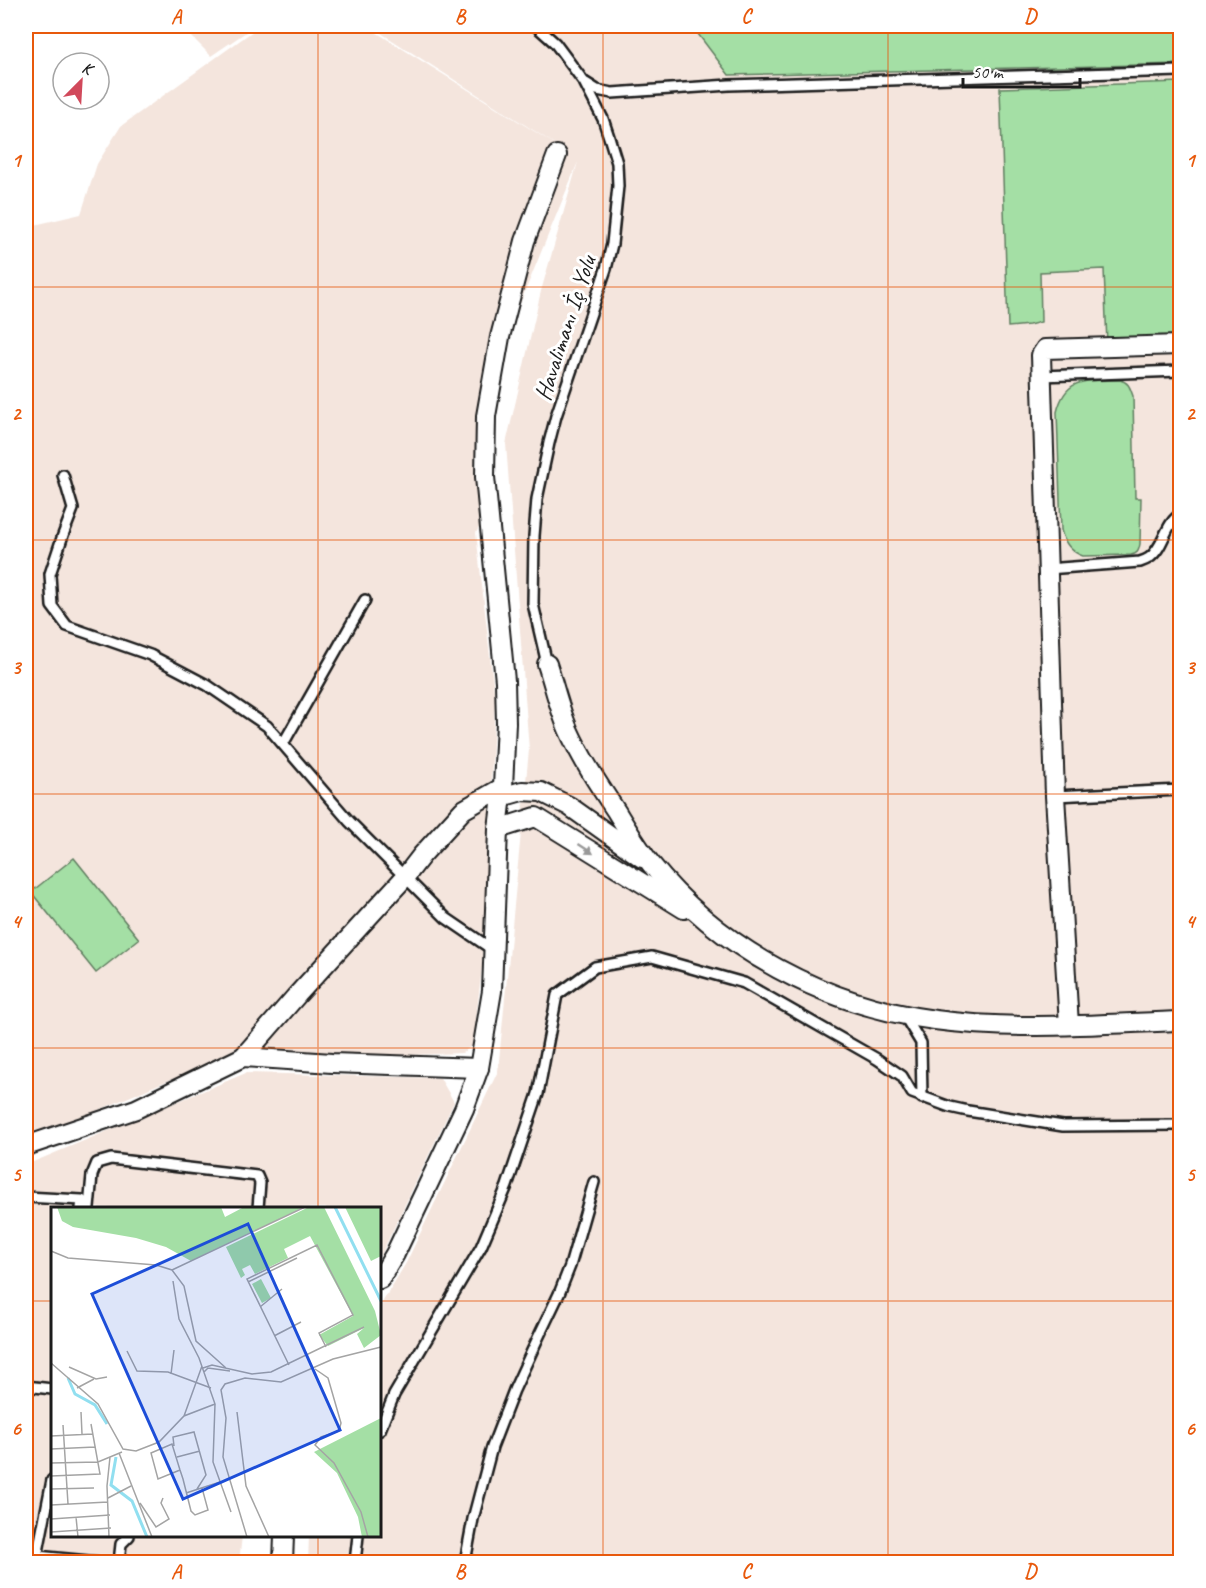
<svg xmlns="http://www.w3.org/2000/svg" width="1206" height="1588" font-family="Caveat,sans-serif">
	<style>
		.built { fill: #f4e5dd }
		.green { fill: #a4dfa5; stroke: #607e60; stroke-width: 1.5 }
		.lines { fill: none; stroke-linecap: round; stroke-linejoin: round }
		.service-casing { stroke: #1c1c1c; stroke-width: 14 }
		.minor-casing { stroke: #1c1c1c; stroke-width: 22 }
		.service { stroke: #fff; stroke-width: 9 }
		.minor { stroke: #fff; stroke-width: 18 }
		.oneway { fill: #999 }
		.grid { fill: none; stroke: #e8590c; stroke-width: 1.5; stroke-opacity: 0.55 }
		.labels { text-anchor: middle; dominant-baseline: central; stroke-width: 6; stroke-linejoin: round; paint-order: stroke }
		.street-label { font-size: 24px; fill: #1c1c1c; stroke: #fff }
		.inset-river { fill: none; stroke: #91dff0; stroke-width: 3 }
		.inset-road { fill: none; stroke: #a4a4a4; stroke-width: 1.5 }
		.view { fill: #1d4ed8; fill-opacity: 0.15; stroke: #1d4ed8; stroke-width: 3 }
		.inset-edge { fill: none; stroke: #1c1c1c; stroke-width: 3 }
		.neatline { fill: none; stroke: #e8590c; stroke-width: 2 }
		.grid-label { font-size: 20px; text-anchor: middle; font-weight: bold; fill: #e8590c }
	</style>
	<rect width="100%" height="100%" fill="#fff"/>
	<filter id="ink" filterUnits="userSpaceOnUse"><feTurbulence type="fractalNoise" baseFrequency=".0167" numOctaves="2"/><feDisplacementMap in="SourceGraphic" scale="12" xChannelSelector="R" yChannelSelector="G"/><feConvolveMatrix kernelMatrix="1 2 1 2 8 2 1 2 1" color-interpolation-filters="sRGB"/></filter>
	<g filter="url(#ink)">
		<g class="built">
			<polygon points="181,26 255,26 211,56"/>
			<polygon points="260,26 366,26 569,153 370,26 1180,26 1180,1562 308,1562 309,1536 380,1536 380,1306 406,1263 498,1071 529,750 506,444 541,291 578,162 517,311 498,385 489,454 493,503 476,533 495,700 482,967 473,1045 462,1053 220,1062 159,1084 92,1113 43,1129 26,1132 26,227 81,214 97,164 121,126"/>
			<polygon points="246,1073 440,1078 454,1102 380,1257 380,1208 52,1208 52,1536 242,1536 239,1562 26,1562 26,1165"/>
		</g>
		<g class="green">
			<polygon points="692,26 1180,26 1180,64 729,75"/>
			<polygon points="1180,82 1180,341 1107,344 1104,269 1040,272 1041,322 1029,325 1008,327 1000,88"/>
			<path d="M1120,380C1129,382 1130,388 1133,396L1135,498H1141L1140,544C1139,550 1138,554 1131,555L1083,556C1071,552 1064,542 1061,530L1057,412C1066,375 1089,381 1120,380Z"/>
			<polygon points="74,858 139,939 96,973 31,892"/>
		</g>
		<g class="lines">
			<defs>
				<g id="service">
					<polyline points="536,26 555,43 584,82 603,119 610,140 617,163 618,186 612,244 606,269 556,416 549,443 537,499 534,536 533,604 547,664"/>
					<polyline points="586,83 597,90 612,93 729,85 1180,71"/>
					<polyline points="1041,376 1180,371"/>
					<polyline points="63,475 73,509 63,535 50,574 52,606 67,626 150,655 207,685 267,726 349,821 446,918 493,950"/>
					<path d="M1047,569L1140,562C1143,561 1146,560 1149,558C1164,548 1165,523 1180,515"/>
					<polyline points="283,744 365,600"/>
					<polyline points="1055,796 1180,790"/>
					<polyline points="904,1015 921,1043 922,1098"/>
					<polyline points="26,1197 82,1200 81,1208"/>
					<polyline points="89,1208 92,1175 97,1163 111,1159 257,1176 260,1183 258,1208"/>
					<polyline points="26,1386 52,1389"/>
					<polyline points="380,1430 394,1395 481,1247 507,1186 538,1094 557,995 595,967 652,957 744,983 877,1059 902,1076 912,1093 950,1107 968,1111 1063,1126 1180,1125"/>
					<polyline points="37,1556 99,1562"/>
					<polyline points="36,1562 52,1480"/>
					<polyline points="119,1562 121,1544 129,1536"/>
					<polyline points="355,1562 358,1536"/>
					<polyline points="465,1562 473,1519 492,1447 514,1390 538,1338 559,1294 570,1266 594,1182"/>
				</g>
				<g id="minor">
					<path d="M547,664C554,685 559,708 568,729C581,758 598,784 616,811C627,829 638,848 651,864C720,950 827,1006 935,1020C1015,1031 1100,1024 1180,1021"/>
					<polyline points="501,797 522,791 541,792 569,806 642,858"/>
					<polyline points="498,829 536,817 684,909"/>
					<polyline points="1069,1025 1055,796 1041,355 1045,349 1180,345"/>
					<polyline points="243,1057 298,994 405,877 422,855 463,810 503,787"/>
					<polyline points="26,1146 136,1109 243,1057 332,1063 479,1068 492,991 498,829 503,787 506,723 505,681 485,477 486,416 500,337 525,241 557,155"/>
					<polyline points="380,1279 395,1254 464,1109 479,1068"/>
					<polyline points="283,1562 284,1536"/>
				</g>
			</defs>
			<use href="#service" class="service-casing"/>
			<use href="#minor" class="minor-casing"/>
			<use href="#service" class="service"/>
			<use href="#minor" class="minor"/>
		</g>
		<defs><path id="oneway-solid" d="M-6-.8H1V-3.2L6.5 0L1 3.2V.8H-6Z" transform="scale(1.5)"/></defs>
		<use class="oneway" href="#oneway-solid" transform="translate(586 849) rotate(33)"/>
	</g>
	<path class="grid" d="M318,26V1208M603,26V1562M888,26V1562M26,287H1180M26,540H1180M26,794H1180M26,1048H1180M26,1301H52M380,1301H1180M318,1536V1562"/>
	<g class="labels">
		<g class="street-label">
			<text transform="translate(565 328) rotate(-72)">Havalimanı İç Yolu</text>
		</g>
	</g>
	<g transform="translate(51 1207)">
		<rect width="330" height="330" fill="#fff"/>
		<path d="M6,0H170L174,10L193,0H253L140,54L115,40L85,31L22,20L11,14ZM258,0H273L324,104L330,128L313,141L306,127L313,121L277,139L268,128L302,109L259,29L233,42L237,51L204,67L199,58L191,62L194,68L190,71L175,40ZM294,0H330V49L320,54ZM210,72L220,91L211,96L201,77ZM330,211V330H311L307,310L286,266L263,245Z" fill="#a4dfa5"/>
		<path class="inset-river" d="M284,0L330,94M17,171L24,187L44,198L56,217M65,250L60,278L81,294L96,330"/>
		<path class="inset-road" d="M0,44L17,51L105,58L121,63L133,79L145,134L175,161M121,63L254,0M197,75L246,51M209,100L231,82M223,129L250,115M76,144L86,164L117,165L160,181M0,156L47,197L72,242L85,244L108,235L133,209L164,197L148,151L128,112L122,74M238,158L196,72L266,38L302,108L268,126L275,140M18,160L45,172L56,170M152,161L161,158L201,167L220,165L313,120M264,162L277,171L290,216L288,224L270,230L264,238L283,256L310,305L317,330M153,165L157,161L179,164M120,167L123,143M26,181L43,172M164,197L162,255L180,305M30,205L31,227M186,205L195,279L218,330M133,209L151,159M12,218L17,297M0,229L42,227M123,239L122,230L143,225L155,268L146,282M0,242L44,240M68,246L101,330M126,250L149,244M0,256L47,255L71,245M129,263L107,272L100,246L121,237L129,263L132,272L140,304L144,308L157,303L151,281M0,269L49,267L40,217M0,282L43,281M135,286L169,275M57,291L80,279M89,296L105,320L118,312L110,296L112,291M0,298L57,295M25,310L27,330M0,312L59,308M0,325L60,321M58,330L56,279L59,250M196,330L172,250L175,211L170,183L174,177L194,171L230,175L282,152L330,140"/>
		<path class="view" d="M197,17L289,223L132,292L41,87Z"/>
		<rect width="330" height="330" class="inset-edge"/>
	</g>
	<rect width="1206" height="1588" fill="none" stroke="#fff" stroke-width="66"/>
	<g transform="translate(81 81) rotate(24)"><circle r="28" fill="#ffffff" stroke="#a4a4a4" stroke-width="1.5"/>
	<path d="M0-4.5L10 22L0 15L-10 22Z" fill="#d1495b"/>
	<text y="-9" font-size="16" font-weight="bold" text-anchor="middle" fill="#1c1c1c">K</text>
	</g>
	<path d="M963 78v9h117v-9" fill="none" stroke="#1c1c1c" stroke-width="3"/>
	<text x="972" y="78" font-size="18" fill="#1c1c1c" stroke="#ffffff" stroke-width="4.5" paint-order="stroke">50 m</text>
	<rect x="33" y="33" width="1140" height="1522" class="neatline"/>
	<g class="grid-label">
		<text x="176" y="23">A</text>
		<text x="460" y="23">B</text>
		<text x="746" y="23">C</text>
		<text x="1030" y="23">D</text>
		<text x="16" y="167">1</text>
		<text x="1190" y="167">1</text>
		<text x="16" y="420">2</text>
		<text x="1190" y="420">2</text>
		<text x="16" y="674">3</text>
		<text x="1190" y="674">3</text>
		<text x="16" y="928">4</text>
		<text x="1190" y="928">4</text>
		<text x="16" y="1181">5</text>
		<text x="1190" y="1181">5</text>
		<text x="16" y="1435">6</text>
		<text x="1190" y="1435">6</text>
		<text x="176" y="1578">A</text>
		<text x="460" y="1578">B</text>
		<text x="746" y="1578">C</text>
		<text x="1030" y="1578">D</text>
	</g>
</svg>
